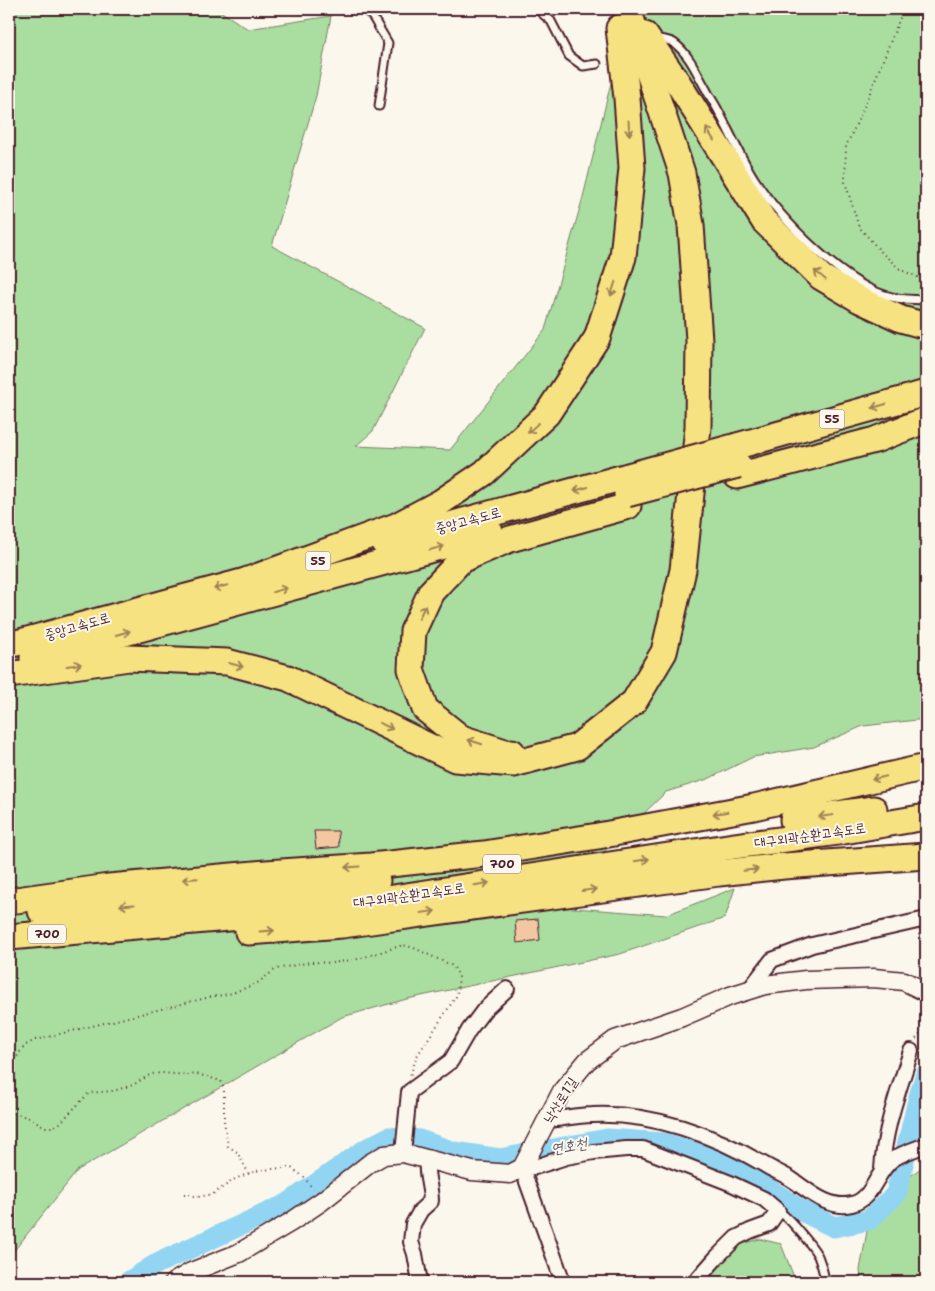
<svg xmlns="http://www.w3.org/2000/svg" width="935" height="1291" font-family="'Shantell Sans','Poor Story',sans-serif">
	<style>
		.green { fill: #a9dea0; stroke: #7a7e66 }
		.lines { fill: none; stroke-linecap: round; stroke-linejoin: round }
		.river { stroke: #91d5f3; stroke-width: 21 }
		.building { fill: #f4c7a3; stroke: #4a1f2b }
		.service-casing { stroke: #4a1f2b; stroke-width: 11 }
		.minor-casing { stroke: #4a1f2b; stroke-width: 18 }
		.tertiary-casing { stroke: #4a1f2b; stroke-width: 21 }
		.motorway-casing { stroke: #4a1f2b; stroke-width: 29 }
		.path { stroke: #4a1f2b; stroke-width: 2; stroke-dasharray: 1 4; stroke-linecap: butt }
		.service { stroke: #fbf7ec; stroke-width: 7 }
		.minor { stroke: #fbf7ec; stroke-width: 14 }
		.tertiary { stroke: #fbf7ec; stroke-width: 18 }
		.motorway { stroke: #f7e281; stroke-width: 25 }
		.motorway-bridge-casing { stroke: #4a1f2b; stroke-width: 29; stroke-linecap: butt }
		.motorway-bridge { stroke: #f7e281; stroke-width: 25 }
		.oneway { stroke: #a08056 }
		.labels { text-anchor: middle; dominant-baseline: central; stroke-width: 4; stroke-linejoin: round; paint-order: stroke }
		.shield { fill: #fbf7ec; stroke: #7f6065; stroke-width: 1 }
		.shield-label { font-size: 12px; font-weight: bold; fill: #4a1f2b }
		.street-label { font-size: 14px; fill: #4a1f2b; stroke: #fbf7ec }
		.water-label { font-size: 15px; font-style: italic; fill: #5f5667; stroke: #fbf7ec }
	</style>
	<rect width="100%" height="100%" fill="#fbf7ec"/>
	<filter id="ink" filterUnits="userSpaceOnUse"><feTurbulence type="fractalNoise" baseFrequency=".02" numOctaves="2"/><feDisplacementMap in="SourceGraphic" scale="10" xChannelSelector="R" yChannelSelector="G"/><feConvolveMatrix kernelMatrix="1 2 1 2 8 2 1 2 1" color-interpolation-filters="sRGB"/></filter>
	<g filter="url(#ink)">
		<g class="green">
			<polygon points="9,9 217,9 248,29 331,16 316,96 272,246 425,328 373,431 356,446 450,450 545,330 583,197 629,9 926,9 926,719 863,726 814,747 753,757 708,779 666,792 548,906 666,915 735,888 725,918 620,954 407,999 342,1017 78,1170 9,1257"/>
			<polygon points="926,1164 926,1282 861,1282 860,1270 869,1220 905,1180"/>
			<polygon points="760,1239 781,1244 796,1282 704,1282 729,1247"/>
		</g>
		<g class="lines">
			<polyline class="river" points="128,1282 158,1263 287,1204 366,1149 389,1137 419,1140 454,1152 500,1159 607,1139 664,1143 731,1164 802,1211 834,1227 869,1220 896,1194 918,1100 926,1074"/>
		</g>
		<g class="building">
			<polygon points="314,831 338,831 339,847 316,849"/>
			<polygon points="538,919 540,940 517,943 515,921"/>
		</g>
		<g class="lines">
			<defs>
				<g id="service">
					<polyline points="365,9 372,16 388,43 379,106"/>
					<polyline points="537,9 551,21 569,56 583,66 597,64"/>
					<path d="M659,39C664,40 670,40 674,43C690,55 696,72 706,89C710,97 715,104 719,112C731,135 741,158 755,180C780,219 846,287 892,297C903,300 915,299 926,300"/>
					<path d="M778,1211C788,1216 812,1245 818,1256C821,1263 824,1274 825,1282"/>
				</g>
				<g id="minor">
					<polyline points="749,990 772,960 812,945 926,919"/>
					<path d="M547,1120C562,1119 577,1115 592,1115C652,1112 714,1135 765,1165C773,1170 783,1174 791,1179C809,1191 829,1210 852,1204C873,1199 876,1172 892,1160C901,1153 916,1149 926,1145"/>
					<polyline points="403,1153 409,1092 451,1061 469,1030 484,1010 507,989"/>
					<path d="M882,1170C884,1128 899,1090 911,1051"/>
					<path d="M420,1282L415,1254L411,1242L413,1224L421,1210L431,1201C431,1187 425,1174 427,1160"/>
					<polyline points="563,1282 522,1168 535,1167 566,1157 594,1152 626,1149 643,1149 730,1183 764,1199 778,1211 769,1224 750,1231 736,1238 716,1258 695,1282"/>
				</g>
				<polyline id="tertiary" points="174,1282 191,1272 239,1253 291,1222 322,1201 370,1163 384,1155 403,1153 472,1171 510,1174 522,1168 562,1091 587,1061 615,1040 682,1017 730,996 765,985 806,980 874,978 904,981 926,992"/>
				<g id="motorway">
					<polyline points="645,35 678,83 764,221 821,277 860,300 901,319 926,326"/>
					<polyline points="737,446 926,393"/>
					<polyline points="737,476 875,440 926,420"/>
					<polyline points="384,543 628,476"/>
					<polyline points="248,580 396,526 441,502 484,473 547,414 597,338 623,257 632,168 627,98 619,28"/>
					<polyline points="9,645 264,576"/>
					<polyline points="33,658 491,533"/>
					<polyline points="9,675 129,658 227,662 288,678 455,759 514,764 577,747 634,702 664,652 683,570 698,427 699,340 691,225 682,173 628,9"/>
					<polyline points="512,752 508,753 461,738 425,709 411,669 413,631 431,592 461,560 510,539 628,506"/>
					<polyline points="793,820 874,809"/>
					<polyline points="9,901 109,887 266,873 371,866 484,854 598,836 754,807 926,767"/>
					<polyline points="41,911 276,894 377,881"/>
					<polyline points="248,932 342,925 719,873 784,866 926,856"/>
					<polyline points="9,937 240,917 380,900 734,846 838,832 926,817"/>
				</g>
			</defs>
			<use href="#service" class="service-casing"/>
			<use href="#minor" class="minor-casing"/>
			<use href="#tertiary" class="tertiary-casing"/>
			<use href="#motorway" class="motorway-casing"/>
			<g class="path">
				<polyline points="905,9 900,18 862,112 846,146 845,182 859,227 882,253 901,270 920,278 926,276"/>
				<polyline points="916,1039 926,1027"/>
				<polyline points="9,1069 24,1046 35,1040 210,997 229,994 256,984 276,969 311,962 332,963 358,959 403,945 414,948 453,966 459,976 457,995 417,1056 410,1076"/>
				<polyline points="9,1111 32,1119 45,1127 51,1127 59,1124 89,1093 113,1091 133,1085 151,1074 162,1073 188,1075 197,1074 221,1081 224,1090 224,1121 228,1146 237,1152 249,1174"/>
				<polyline points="184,1194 198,1197 213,1194 235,1179 255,1171 290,1167 304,1177 313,1189"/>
			</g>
			<use href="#service" class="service"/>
			<use href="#minor" class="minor"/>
			<use href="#tertiary" class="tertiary"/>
			<use href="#motorway" class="motorway"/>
			<defs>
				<g id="motorway-bridge">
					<polyline points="628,476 737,446"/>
					<polyline points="627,494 738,465"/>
				</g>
			</defs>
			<use href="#motorway-bridge" class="motorway-bridge-casing"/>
			<use href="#motorway-bridge" class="motorway-bridge"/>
		</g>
		<defs><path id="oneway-shaft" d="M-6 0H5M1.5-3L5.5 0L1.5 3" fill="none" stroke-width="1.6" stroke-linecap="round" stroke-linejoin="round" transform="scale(1.25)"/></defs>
		<g class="oneway">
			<use href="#oneway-shaft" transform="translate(629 128) rotate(86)"/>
			<use href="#oneway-shaft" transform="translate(710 134) rotate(-122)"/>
			<use href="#oneway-shaft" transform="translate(820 275) rotate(-141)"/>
			<use href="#oneway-shaft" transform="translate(613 289) rotate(108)"/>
			<use href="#oneway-shaft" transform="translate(879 406) rotate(164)"/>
			<use href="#oneway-shaft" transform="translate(533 428) rotate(137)"/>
			<use href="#oneway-shaft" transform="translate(581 489) rotate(164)"/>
			<use href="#oneway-shaft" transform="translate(437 548) rotate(-15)"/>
			<use href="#oneway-shaft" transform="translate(221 587) rotate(165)"/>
			<use href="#oneway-shaft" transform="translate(280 590) rotate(-15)"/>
			<use href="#oneway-shaft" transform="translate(422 612) rotate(-65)"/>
			<use href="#oneway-shaft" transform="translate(123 633) rotate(-16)"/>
			<use href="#oneway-shaft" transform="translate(74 665) rotate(-8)"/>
			<use href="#oneway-shaft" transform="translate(236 665) rotate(15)"/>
			<use href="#oneway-shaft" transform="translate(386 726) rotate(26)"/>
			<use href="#oneway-shaft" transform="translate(475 742) rotate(-162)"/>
			<use href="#oneway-shaft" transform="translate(879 778) rotate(167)"/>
			<use href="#oneway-shaft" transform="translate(720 813) rotate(170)"/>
			<use href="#oneway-shaft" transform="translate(826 816) rotate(172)"/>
			<use href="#oneway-shaft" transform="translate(642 860) rotate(-9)"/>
			<use href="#oneway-shaft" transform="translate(352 867) rotate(176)"/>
			<use href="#oneway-shaft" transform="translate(751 870) rotate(-6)"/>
			<use href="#oneway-shaft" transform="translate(190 879) rotate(175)"/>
			<use href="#oneway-shaft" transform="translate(482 884) rotate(-9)"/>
			<use href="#oneway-shaft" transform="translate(589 890) rotate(-8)"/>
			<use href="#oneway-shaft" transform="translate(127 905) rotate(176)"/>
			<use href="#oneway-shaft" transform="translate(428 912) rotate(-8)"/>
			<use href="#oneway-shaft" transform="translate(267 931) rotate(-4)"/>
		</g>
	</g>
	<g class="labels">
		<g class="shield">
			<rect x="819.5" y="409.5" width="25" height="19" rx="4"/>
			<rect x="305.5" y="551.5" width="25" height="19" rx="4"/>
			<rect x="483" y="854.5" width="38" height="19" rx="4"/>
			<rect x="28" y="924.5" width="38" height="19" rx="4"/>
		</g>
		<g class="shield-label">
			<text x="832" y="419">55</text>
			<text x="318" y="561">55</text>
			<text x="502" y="864">700</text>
			<text x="47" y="934">700</text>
		</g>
		<g class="street-label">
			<text transform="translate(468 520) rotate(-15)">중앙고속도로</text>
			<text transform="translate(77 626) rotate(-16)">중앙고속도로</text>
			<text transform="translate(810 835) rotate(-8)">대구외곽순환고속도로</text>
			<text transform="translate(409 895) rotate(-8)">대구외곽순환고속도로</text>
			<text transform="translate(560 1100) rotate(-58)">낙산로1길</text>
		</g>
		<g class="water-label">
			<text transform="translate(569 1146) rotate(-10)">연호천</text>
		</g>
	</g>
	<rect width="935" height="1291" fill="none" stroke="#fbf7ec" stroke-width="30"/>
	<rect x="15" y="15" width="905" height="1261" fill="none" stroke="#4a1f2b" stroke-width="2" filter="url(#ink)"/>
</svg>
